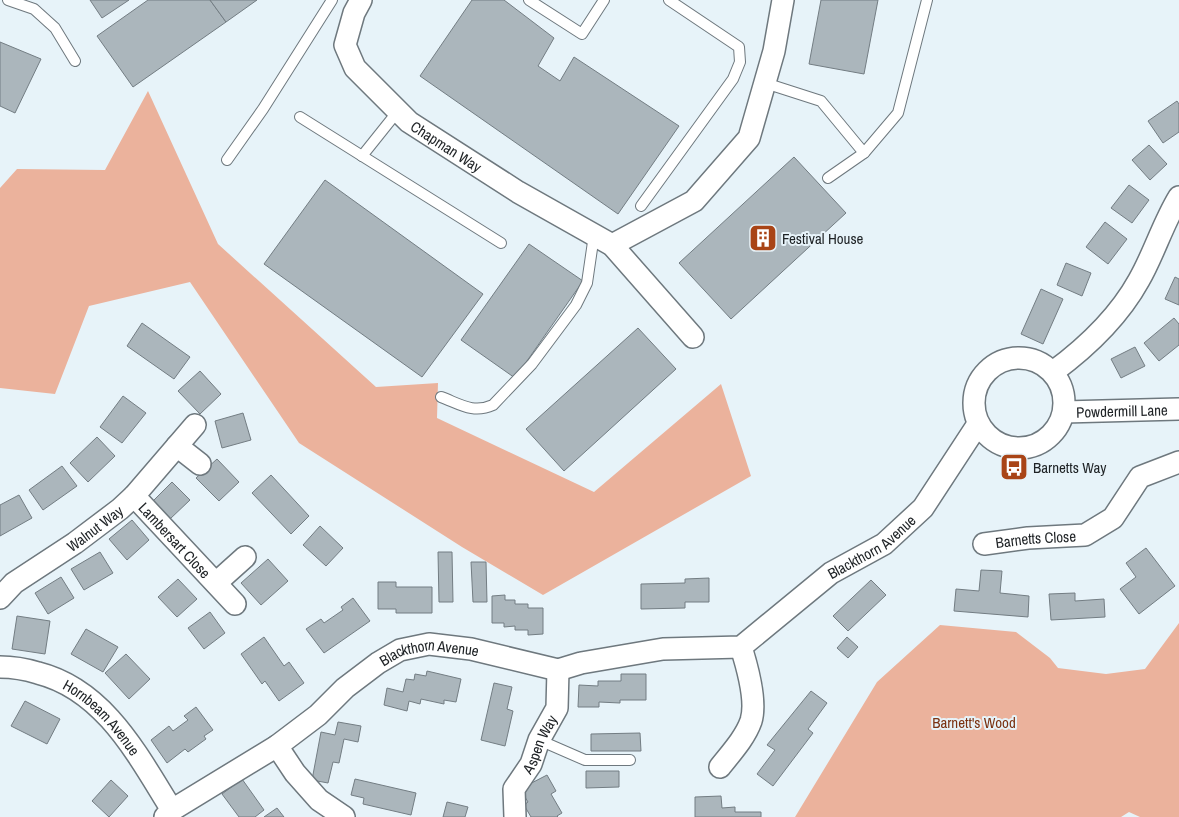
<svg xmlns="http://www.w3.org/2000/svg" width="1179" height="817" font-family="'Archivo Narrow',sans-serif">
	<style>
		.green { fill: #ebb29c }
		.building { fill: #abb6bc; stroke: #737d83 }
		.lines { fill: none; stroke-linecap: round; stroke-linejoin: round }
		.lane-casing { stroke: #6e787e; stroke-width: 12 }
		.street-casing { stroke: #6e787e; stroke-width: 24 }
		.lane { stroke: #fff; stroke-width: 10 }
		.street { stroke: #fff; stroke-width: 21 }
		.labels { text-anchor: middle; dominant-baseline: central; stroke-width: 4; stroke-linejoin: round; paint-order: stroke }
		.street-label { font-size: 15px; fill: #1e2225; stroke: #e7f3f9 }
		.poi-label { font-size: 15px; fill: #1e2225; stroke: #e7f3f9; text-anchor: start }
		.park-label { font-size: 15px; fill: #7b3212; stroke: #e7f3f9 }
	</style>
	<rect width="100%" height="100%" fill="#e7f3f9"/>
	<g class="green">
		<polygon points="148,91 218,244 376,387 438,383 437,418 594,492 721,384 751,476 543,595 462,547 299,443 190,282 89,306 55,394 0,388 0,188 17,169 105,170"/>
		<polygon points="1179,623 1179,817 1140,817 1129,812 1121,817 795,817 877,682 940,625 1016,632 1050,658 1058,668 1106,674 1145,669"/>
	</g>
	<g class="building">
		<polygon points="90,0 129,0 102,18"/>
		<polygon points="148,0 210,0 226,22 133,87 97,36"/>
		<polygon points="210,0 257,0 226,22"/>
		<polygon points="472,0 504,0 554,38 538,66 560,81 574,57 679,126 618,214 420,76"/>
		<polygon points="821,0 878,0 864,74 809,64"/>
		<polygon points="0,42 41,59 15,113 0,106"/>
		<polygon points="1177,101 1179,104 1179,132 1163,143 1148,121"/>
		<polygon points="1149,145 1167,164 1150,180 1132,160"/>
		<polygon points="794,157 846,213 731,319 679,263"/>
		<polygon points="325,180 483,294 422,377 264,264"/>
		<polygon points="1129,185 1149,200 1132,223 1111,208"/>
		<polygon points="1105,222 1127,239 1108,264 1086,247"/>
		<polygon points="529,244 583,281 515,378 461,340"/>
		<polygon points="1066,263 1091,273 1082,296 1057,285"/>
		<polygon points="1175,277 1179,279 1179,305 1165,299"/>
		<polygon points="1041,289 1063,299 1043,344 1021,334"/>
		<polygon points="1174,318 1179,324 1179,345 1159,361 1144,343"/>
		<polygon points="142,323 190,357 174,379 127,346"/>
		<polygon points="638,328 676,369 564,471 526,429"/>
		<polygon points="1135,347 1145,366 1121,378 1111,359"/>
		<polygon points="200,371 221,394 200,414 178,391"/>
		<polygon points="123,396 146,413 122,443 100,427"/>
		<polygon points="243,413 251,440 222,448 215,421"/>
		<polygon points="97,437 115,456 88,482 70,463"/>
		<polygon points="217,459 239,482 219,501 196,478"/>
		<polygon points="62,466 77,486 43,510 29,490"/>
		<polygon points="271,475 309,516 291,534 252,493"/>
		<polygon points="172,482 190,500 170,519 152,502"/>
		<polygon points="19,495 32,518 0,536 0,505"/>
		<polygon points="132,520 149,540 127,560 109,539"/>
		<polygon points="320,526 343,548 326,566 303,545"/>
		<polygon points="1146,548 1175,586 1139,614 1120,589 1136,577 1126,563"/>
		<polygon points="100,552 113,573 84,590 71,569"/>
		<polygon points="438,552 452,552 453,602 439,602"/>
		<polygon points="268,559 288,581 261,605 241,583"/>
		<polygon points="471,562 486,562 487,602 473,602"/>
		<polygon points="981,570 1002,571 1000,593 1029,596 1028,617 954,611 956,589 979,591"/>
		<polygon points="61,577 74,598 48,614 35,593"/>
		<polygon points="709,578 709,602 685,602 685,608 641,609 641,584 685,583 685,579"/>
		<polygon points="178,579 197,599 177,617 158,597"/>
		<polygon points="871,580 886,595 848,631 833,616"/>
		<polygon points="378,582 396,582 396,587 432,587 432,613 396,613 396,609 378,609"/>
		<polygon points="1075,593 1075,601 1104,599 1105,617 1051,620 1049,594"/>
		<polygon points="505,595 505,600 515,600 515,604 528,604 528,608 543,608 543,634 528,635 528,630 515,630 515,626 504,627 504,623 492,623 492,596"/>
		<polygon points="353,598 370,621 324,653 306,629 321,619 324,623 343,610 341,607"/>
		<polygon points="210,612 225,633 204,649 188,628"/>
		<polygon points="17,616 50,621 45,654 12,649"/>
		<polygon points="86,629 118,647 103,672 71,654"/>
		<polygon points="264,637 284,666 289,662 304,683 279,701 265,681 262,684 241,654"/>
		<polygon points="847,637 858,647 848,658 837,648"/>
		<polygon points="126,654 150,679 129,699 105,673"/>
		<polygon points="427,671 461,679 456,702 444,700 444,704 421,699 420,704 409,701 407,711 384,705 387,688 403,692 406,679 414,680 415,674 426,676"/>
		<polygon points="621,674 646,674 646,700 620,700 620,703 599,702 599,707 578,707 579,685 598,686 598,681 621,681"/>
		<polygon points="494,683 512,687 507,709 513,711 505,746 481,740"/>
		<polygon points="811,691 827,703 808,729 813,733 773,786 757,774 775,750 767,745"/>
		<polygon points="25,701 60,719 47,744 11,726"/>
		<polygon points="196,707 213,730 204,736 206,739 188,752 185,749 167,763 151,740 169,726 173,731 188,720 184,716"/>
		<polygon points="338,722 361,726 358,742 344,739 339,763 333,762 328,783 312,780 321,732 335,735"/>
		<polygon points="640,733 641,751 591,751 591,734"/>
		<polygon points="586,771 619,771 619,787 586,788"/>
		<polygon points="547,775 556,791 551,794 562,813 557,816 558,817 531,817 524,805 528,802 520,789"/>
		<polygon points="242,779 264,810 255,817 239,817 222,794"/>
		<polygon points="355,779 416,793 411,815 363,804 364,798 351,795"/>
		<polygon points="111,780 128,796 109,817 92,801"/>
		<polygon points="721,796 722,808 735,807 735,812 761,812 761,817 695,817 695,797"/>
		<polygon points="447,802 468,807 465,817 443,817"/>
		<polygon points="277,808 284,817 264,817"/>
	</g>
	<g class="lines">
		<defs>
			<g id="lane">
				<polyline points="8,0 34,9 55,28 75,61"/>
				<polyline points="529,0 582,34 604,0"/>
				<polyline points="765,83 821,101 864,153"/>
				<polyline points="300,117 501,243"/>
				<polyline points="362,156 398,111"/>
				<polyline points="227,160 263,109 332,0"/>
				<polyline points="828,178 864,153 898,113 927,0"/>
				<polyline points="641,206 733,79 740,62 739,47 669,0"/>
				<path d="M441,397C460,404 473,414 493,405L532,364L576,305L587,283L594,235"/>
				<polyline points="539,740 585,760 630,760"/>
			</g>
			<g id="street">
				<path id="s1" d="M361,0L354,13L345,45L355,68L409,122L518,192L612,245L693,337"/>
				<polyline points="612,245 694,201 749,138 774,51 783,0"/>
				<circle cx="1019" cy="403" r="45"/>
				<path d="M1053,372C1087,347 1118,318 1139,280C1154,254 1163,223 1179,197"/>
				<path id="s2" d="M1064,412L1179,409"/>
				<polyline points="177,446 200,464"/>
				<path id="s3" d="M134,496L235,604"/>
				<path id="s4" d="M984,544L1028,538L1085,535L1113,518L1140,477L1179,462"/>
				<polyline points="216,583 245,557"/>
				<path id="s5" d="M0,598L14,583L75,543L120,509L134,496L195,425"/>
				<path id="s6" d="M0,667C14,667 25,669 38,673C105,690 138,756 172,810"/>
				<polyline points="277,746 295,773 319,800 344,817"/>
				<path d="M720,767C731,753 745,738 751,721C757,702 747,666 741,647"/>
				<path id="s7" d="M165,817L172,810L277,746L318,715L345,688L378,663L400,650L429,644L471,649L558,670L581,663L663,649L741,647L831,573L884,544L923,508L978,424"/>
				<path id="s8" d="M515,817L514,789L531,764L539,740L557,708L558,670"/>
			</g>
		</defs>
		<use href="#lane" class="lane-casing"/>
		<use href="#street" class="street-casing"/>
		<use href="#lane" class="lane"/>
		<use href="#street" class="street"/>
	</g>
	<defs>
		<symbol id="building-square" viewBox="-11 -11 22 22"><rect x="-9" y="-9" width="18" height="18" rx="4" fill="#a94416" stroke="#e7f3f9"/><path d="M-4-6H4V6H1V3H-1V6H-4ZM-2.5-4.3h1.7v1.8h-1.7ZM.8-4.3h1.7v1.8H.8ZM-2.5-1h1.7V.8h-1.7ZM.8-1h1.7V.8H.8Z" fill="#fff"/></symbol>
		<symbol id="bus-square" viewBox="-11 -11 22 22"><rect x="-9" y="-9" width="18" height="18" rx="4" fill="#a94416" stroke="#e7f3f9"/><path d="M-5-6H5V4H4V6H2V4H-2V6H-4V4H-5ZM-3.5-4V0h7V-4ZM-3.5 1.2v1.5H-2V1.2ZM2 1.2v1.5H3.5V1.2Z" fill="#fff"/></symbol>
	</defs>
	<g fill-rule="evenodd">
		<use href="#building-square" x="747" y="222" width="32" height="32"/>
		<use href="#bus-square" x="998" y="451" width="32" height="32"/>
	</g>
	<g class="labels">
		<g class="street-label">
			<text stroke="none"><textPath href="#s1" startOffset="194">Chapman Way</textPath></text>
			<text stroke="none"><textPath href="#s2" startOffset="58">Powdermill Lane</textPath></text>
			<text stroke="none"><textPath href="#s5" startOffset="118">Walnut Way</textPath></text>
			<text stroke="none"><textPath href="#s4" startOffset="52">Barnetts Close</textPath></text>
			<text stroke="none"><textPath href="#s3" startOffset="60">Lambersart Close</textPath></text>
			<text stroke="none"><textPath href="#s7" startOffset="801">Blackthorn Avenue</textPath></text>
			<text stroke="none"><textPath href="#s7" startOffset="318">Blackthorn Avenue</textPath></text>
			<text stroke="none"><textPath href="#s6" startOffset="118">Hornbeam Avenue</textPath></text>
			<text stroke="none"><textPath href="#s8" startOffset="80">Aspen Way</textPath></text>
		</g>
		<g class="poi-label">
			<text x="782" y="238">Festival House</text>
			<text x="1033" y="467">Barnetts Way</text>
		</g>
		<g class="park-label">
			<text x="974" y="722">Barnett's Wood</text>
		</g>
	</g>
</svg>
